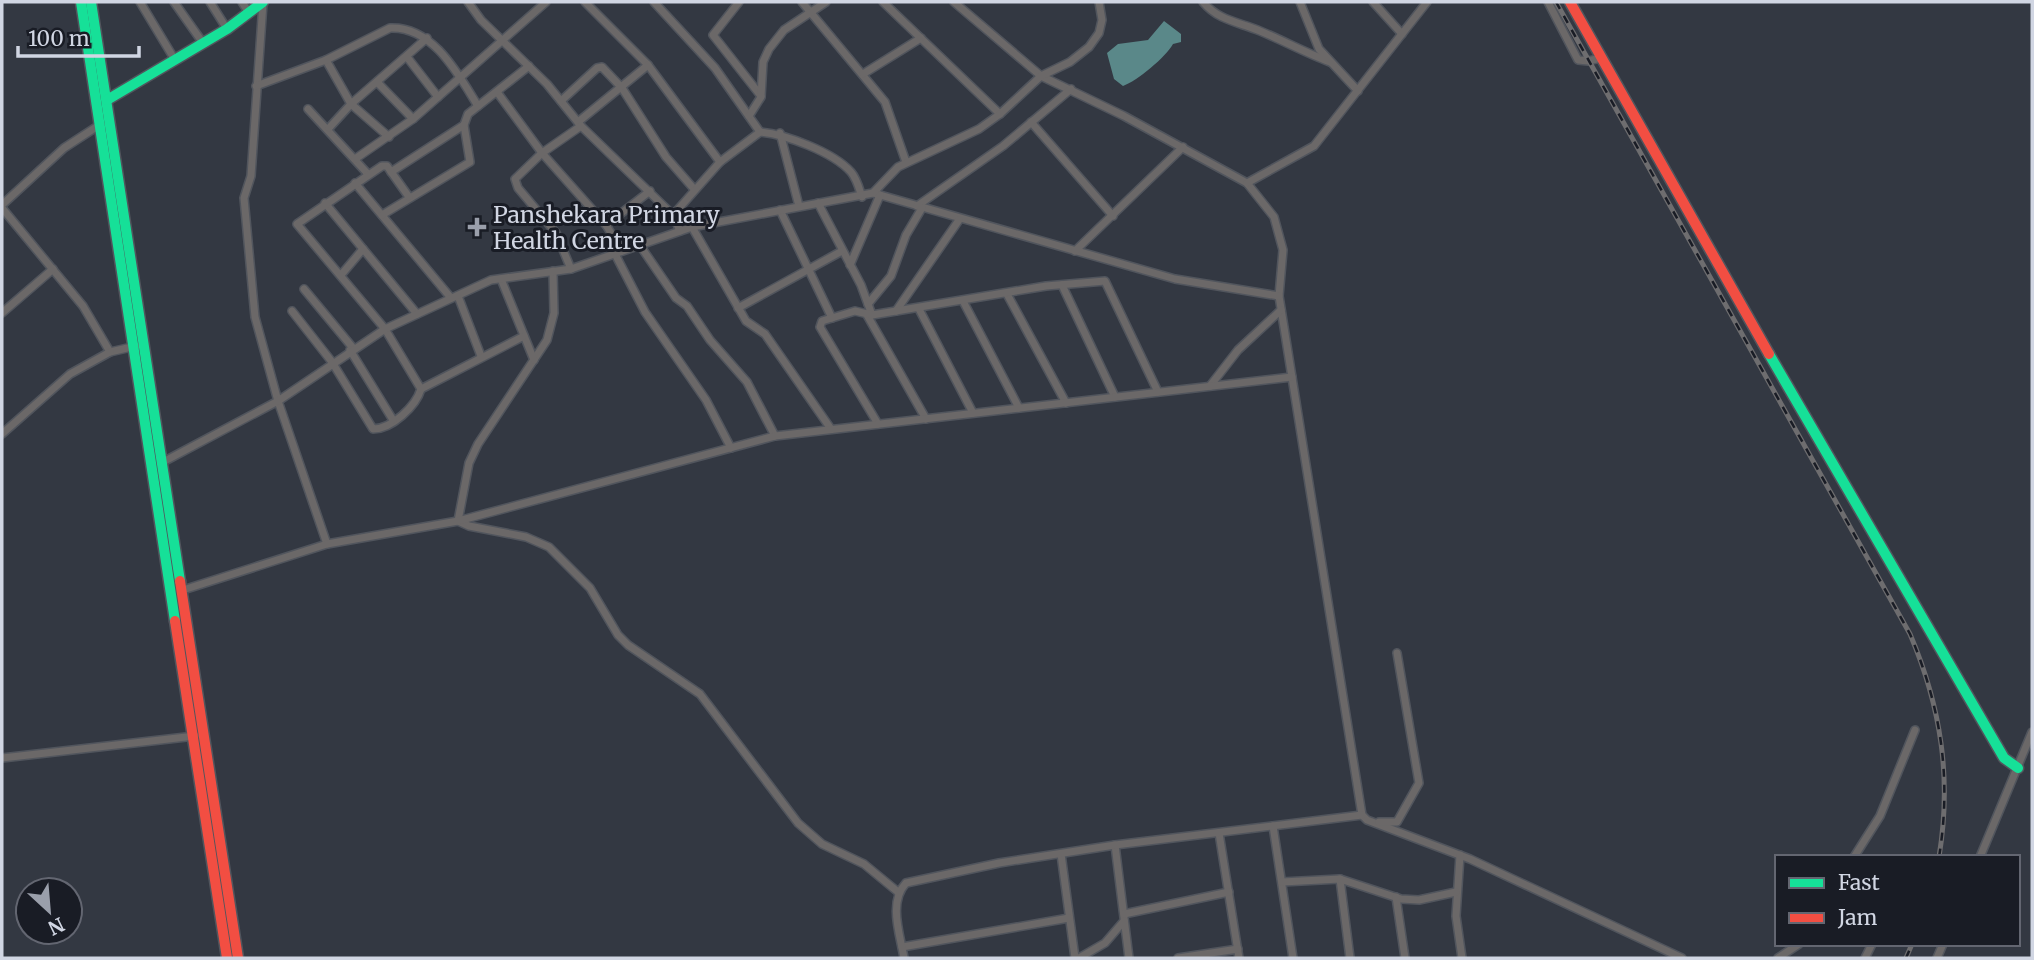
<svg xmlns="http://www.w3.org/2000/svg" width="2034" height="960" font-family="Merriweather,serif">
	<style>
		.water { fill: #5a8889 }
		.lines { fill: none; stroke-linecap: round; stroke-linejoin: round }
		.street-casing { stroke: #51555d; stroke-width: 10 }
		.fast-casing { stroke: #51555d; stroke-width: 13 }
		.jam-casing { stroke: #51555d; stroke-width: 13 }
		.street { stroke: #6b6868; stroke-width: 7 }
		.fast { stroke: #16e098; stroke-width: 10 }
		.jam { stroke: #f24e42; stroke-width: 10 }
		.rail-casing { stroke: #6e6d6f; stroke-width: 5 }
		.rail { stroke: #191c25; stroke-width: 2.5; stroke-dasharray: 8; stroke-linecap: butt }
		.poi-dot { fill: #9a9fab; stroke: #191c25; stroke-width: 2.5 }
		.labels { text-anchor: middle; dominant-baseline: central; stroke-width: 6; stroke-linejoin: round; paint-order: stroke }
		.poi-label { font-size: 23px; fill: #d1d6e3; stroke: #191c25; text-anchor: start }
	</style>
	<rect width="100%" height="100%" fill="#333842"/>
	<path class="water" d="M1164,21L1181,34V42L1173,44C1166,57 1137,81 1123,86L1114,79L1107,53L1118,44L1148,40Z"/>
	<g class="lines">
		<defs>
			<g id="street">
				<polyline points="140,2 175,60"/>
				<polyline points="174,2 203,43"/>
				<polyline points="210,2 227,29"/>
				<polyline points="242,2 249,13"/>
				<polyline points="468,2 481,20 547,84 581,126 673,215 680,231"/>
				<polyline points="585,2 648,65 720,162"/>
				<polyline points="654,2 715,68 760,132"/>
				<polyline points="739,2 713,35 761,96"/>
				<polyline points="802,2 885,102 906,162"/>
				<polyline points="883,2 1000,114"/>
				<polyline points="954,2 1041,76 1124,116 1247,183 1274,217 1283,250 1279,296 1362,815 1367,820 1470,859 1682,958"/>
				<path d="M1203,2C1219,21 1239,22 1260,31C1284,41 1306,53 1330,62"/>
				<polyline points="1300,2 1319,49 1358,91"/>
				<polyline points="1373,2 1402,34"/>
				<polyline points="1548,2 1578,60 1588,61 1601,58"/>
				<polyline points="263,3 251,176 244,198 255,317 278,401 327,544"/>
				<polyline points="407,57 438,97"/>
				<polyline points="326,60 351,104 389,137"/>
				<polyline points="863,74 921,38"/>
				<polyline points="377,82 413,119"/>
				<path d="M256,86L326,60L390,28C433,26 458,74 478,106"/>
				<polyline points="497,92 542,153 606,225 622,251"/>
				<polyline points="561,101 597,68 602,67 622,88 666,157 694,189"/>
				<polyline points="308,109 367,173"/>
				<polyline points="749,116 761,97 763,62 769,49 784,30 826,2"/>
				<polyline points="578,122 648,65"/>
				<polyline points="1031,122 1113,216"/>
				<polyline points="329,128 351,104 427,38"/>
				<polyline points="780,133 799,206"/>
				<polyline points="355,159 413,119 546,2"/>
				<polyline points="391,172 464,125 468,114 529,66"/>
				<polyline points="355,183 451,298"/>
				<polyline points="1247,183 1314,146 1427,2"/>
				<polyline points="873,193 1175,279 1279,296"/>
				<polyline points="325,203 417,314"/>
				<polyline points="818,203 861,285 872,315"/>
				<polyline points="2,205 64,148 101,124"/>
				<polyline points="917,206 1003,146 1071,89"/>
				<polyline points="2,208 83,306 110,352 136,346"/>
				<polyline points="780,210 832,318"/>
				<polyline points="382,215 470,162 464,125"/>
				<path d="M673,215L720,162L760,132C785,134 833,152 851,172C857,179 859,188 862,197"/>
				<polyline points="606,225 650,191"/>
				<polyline points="692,227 746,321 765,334 831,429"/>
				<polyline points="639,244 676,298 687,306 710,340 747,382 775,436"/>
				<polyline points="1075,251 1183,147"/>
				<polyline points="615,254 645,312 706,400 731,448"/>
				<polyline points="850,265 880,195"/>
				<polyline points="571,269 556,233 518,188 515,179 542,153 581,126"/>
				<polyline points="553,271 554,313 547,340 478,444 469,463 458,521 469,526 526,537 549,547 590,588 618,635 628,645 700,694 798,823 822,844 864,864 898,892"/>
				<polyline points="341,275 363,249"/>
				<polyline points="501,279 534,360"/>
				<polyline points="1062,285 1115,397"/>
				<polyline points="304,289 353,348"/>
				<polyline points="1007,294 1066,403"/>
				<polyline points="458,296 481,356"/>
				<polyline points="963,301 1019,408"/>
				<polyline points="868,304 891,276 906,235 922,208"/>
				<polyline points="738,308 842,251"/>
				<polyline points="919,309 973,413"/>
				<path d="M292,311L332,362L373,429C392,429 416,406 421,389L385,329L297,224L382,166H387L409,197"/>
				<polyline points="896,311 959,220"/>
				<polyline points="2,313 53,269"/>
				<polyline points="867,315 926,419"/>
				<polyline points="350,350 393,420"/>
				<polyline points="1210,386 1238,350 1281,310"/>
				<polyline points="421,389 524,336"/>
				<polyline points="878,424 820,327 822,321 855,311 872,315 1046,286 1105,281 1158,392"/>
				<polyline points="2,434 70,374 110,352"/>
				<polyline points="163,462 278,401 385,329 491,280 571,269 692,227 873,193 898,167 979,129 1000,114 1041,76 1070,62 1089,47 1099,33 1102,20 1099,2"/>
				<polyline points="183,590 327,544 458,521 775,436 1292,377"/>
				<polyline points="2,758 195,736"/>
				<polyline points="1379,822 1397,822 1419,783 1397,653"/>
				<polyline points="1273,826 1293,958"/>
				<polyline points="1219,833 1239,958"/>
				<polyline points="1115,845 1129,958"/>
				<polyline points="1061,854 1075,958"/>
				<polyline points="1460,855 1456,916 1462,958"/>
				<polyline points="1854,857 1880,816 1915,730"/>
				<polyline points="1980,857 2032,732"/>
				<polyline points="1340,879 1350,958"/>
				<polyline points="1282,882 1340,879 1401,899 1419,900 1456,892"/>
				<polyline points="1396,897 1405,958"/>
				<polyline points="1124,914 1229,892"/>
				<polyline points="902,947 1069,918"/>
				<path d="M904,958C900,934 888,902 906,883L999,863L1115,845L1362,815"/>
				<polyline points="1079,958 1105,943 1124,921"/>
				<polyline points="1178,958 1238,949"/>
				<polyline points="1778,958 1799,944"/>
				<polyline points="1865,958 1872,944"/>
				<polyline points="1937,958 1943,944"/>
			</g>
			<g id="fast">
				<polyline points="81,2 175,621"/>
				<polyline points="91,2 180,581"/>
				<polyline points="107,100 227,29 263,2"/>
				<polyline points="1769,354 2004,758 2018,768"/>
			</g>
			<g id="jam">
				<polyline points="1570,2 1769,354"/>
				<polyline points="180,581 238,958"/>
				<polyline points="175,621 227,958"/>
			</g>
		</defs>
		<use href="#street" class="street-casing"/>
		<use href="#fast" class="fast-casing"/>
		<use href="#jam" class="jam-casing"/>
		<use href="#street" class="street"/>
		<use href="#fast" class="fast"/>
		<use href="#jam" class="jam"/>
		<defs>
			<g id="rail">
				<path d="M1556,2L1910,634C1941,707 1952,778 1939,857"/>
				<polyline points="1906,958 1912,944"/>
			</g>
		</defs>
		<use href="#rail" class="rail-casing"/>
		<use href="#rail" class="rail"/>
	</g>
	<path class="poi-dot" d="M473.5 216.5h7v7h7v7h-7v7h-7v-7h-7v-7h7z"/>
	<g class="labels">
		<g class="poi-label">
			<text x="493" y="214">Panshekara Primary<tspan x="493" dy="26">Health Centre</tspan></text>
		</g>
	</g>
	<rect width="2034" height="960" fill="none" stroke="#d1d6e3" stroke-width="7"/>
	<rect x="1775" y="855" width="245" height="91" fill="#191c25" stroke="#636671" stroke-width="2"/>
	<rect x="1789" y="878" width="35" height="10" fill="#16e098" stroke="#636671" stroke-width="2"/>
	<text x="1838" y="890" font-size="21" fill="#d1d6e3">Fast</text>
	<rect x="1789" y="913" width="35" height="10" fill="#f24e42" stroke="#636671" stroke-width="2"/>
	<text x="1838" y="925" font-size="21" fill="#d1d6e3">Jam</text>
	<g transform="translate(49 911) rotate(154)"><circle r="33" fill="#191c25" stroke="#636671" stroke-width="2"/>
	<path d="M0-5L12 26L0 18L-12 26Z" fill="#9a9fab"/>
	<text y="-10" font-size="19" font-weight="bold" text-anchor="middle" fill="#d1d6e3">N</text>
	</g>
	<path d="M18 46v10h121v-10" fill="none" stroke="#d1d6e3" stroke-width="3.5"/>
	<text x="28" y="46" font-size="21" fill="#d1d6e3" stroke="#191c25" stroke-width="5" paint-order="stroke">100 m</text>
</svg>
